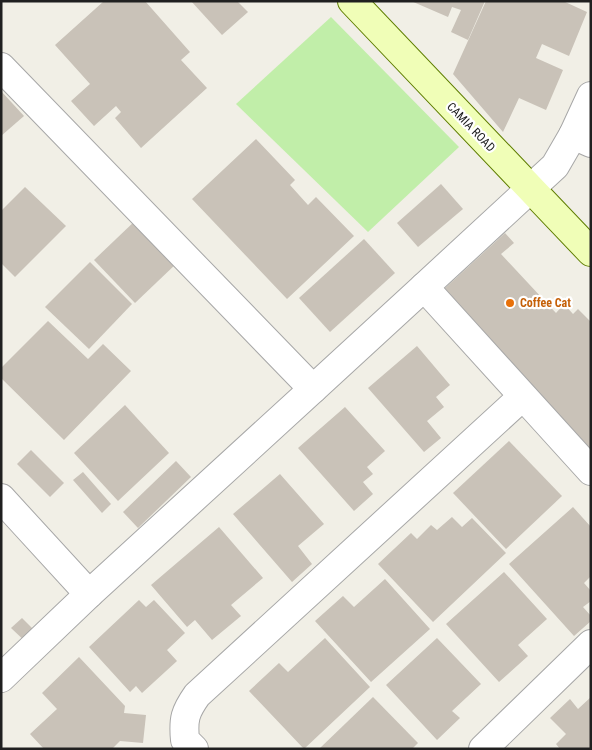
<svg xmlns="http://www.w3.org/2000/svg" width="592" height="750" font-family="'Roboto Condensed',sans-serif">
	<style>
		.grass { fill: #c1eea9 }
		.building { fill: #c9c2b8 }
		.lines { fill: none; stroke-linecap: round; stroke-linejoin: round }
		.street-casing { stroke: #a7a7a7; stroke-width: 30 }
		.secondary-casing { stroke: #5f7e00; stroke-width: 30 }
		.street { stroke: #fff; stroke-width: 28 }
		.secondary { stroke: #f0feb7; stroke-width: 28 }
		.food-dot { fill: #e8710a; stroke: #fff; stroke-width: 2 }
		.labels { text-anchor: middle; dominant-baseline: central; stroke-width: 4.5; stroke-linejoin: round; paint-order: stroke }
		.street-label { font-size: 12px; fill: #202020; stroke: #fff }
		.food-label { font-size: 12px; font-weight: bold; fill: #c56008; stroke: #fff; text-anchor: start }
	</style>
	<rect width="100%" height="100%" fill="#f1efe6"/>
	<polygon class="grass" points="331,17 459,147 368,232 236,104"/>
	<g class="building">
		<polygon points="104,1 145,1 190,52 181,60 207,88 141,148 115,118 121,112 116,106 94,126 71,101 90,84 55,45"/>
		<polygon points="191,1 237,1 248,12 222,35"/>
		<polygon points="411,1 485,1 468,40 451,32 461,10 452,7 448,17"/>
		<polygon points="486,1 563,1 587,12 569,56 542,44 536,58 563,70 546,110 519,98 503,132 453,74"/>
		<polygon points="1,91 24,116 1,136"/>
		<polygon points="256,139 295,180 290,185 308,205 316,197 354,236 287,299 192,199"/>
		<polygon points="441,184 463,209 418,247 397,223"/>
		<polygon points="25,187 66,226 15,277 1,263 1,211"/>
		<polygon points="137,219 178,262 135,303 94,260"/>
		<polygon points="505,233 514,243 501,254 556,313 564,304 573,314 578,309 591,322 591,458 443,290"/>
		<polygon points="364,239 395,273 330,332 299,298"/>
		<polygon points="90,262 132,304 89,349 45,307"/>
		<polygon points="48,321 88,359 103,344 131,371 64,440 1,378 1,368"/>
		<polygon points="417,346 450,385 436,397 444,407 427,421 441,438 424,452 368,388"/>
		<polygon points="125,405 169,453 118,501 74,453"/>
		<polygon points="345,407 385,451 367,467 373,474 363,482 373,494 354,511 298,448"/>
		<polygon points="509,441 562,496 506,549 453,493"/>
		<polygon points="31,450 64,483 50,497 17,464"/>
		<polygon points="176,461 191,477 138,528 123,512"/>
		<polygon points="83,472 111,504 102,513 73,480"/>
		<polygon points="280,474 324,524 298,546 312,564 292,582 233,514"/>
		<polygon points="573,507 591,527 591,576 584,583 591,591 591,601 583,607 591,616 591,621 574,636 509,564"/>
		<polygon points="452,517 462,527 472,518 506,553 433,622 378,564 411,533 417,539 431,525 437,530"/>
		<polygon points="219,527 263,578 231,605 241,616 212,640 195,620 187,627 151,585"/>
		<polygon points="504,572 547,619 518,645 528,656 499,682 446,624"/>
		<polygon points="385,579 430,629 371,682 315,621 343,596 354,607"/>
		<polygon points="139,600 146,607 154,600 185,633 167,650 177,661 142,693 136,686 130,692 89,647"/>
		<polygon points="22,618 39,635 29,645 11,628"/>
		<polygon points="325,638 370,687 304,749 249,691 279,663 288,672"/>
		<polygon points="437,638 481,684 452,711 460,718 437,740 386,685"/>
		<polygon points="79,657 125,706 124,713 146,715 143,743 120,741 112,749 44,749 30,734 57,709 42,693"/>
		<polygon points="373,697 418,743 412,749 319,749"/>
		<polygon points="591,697 591,749 560,749 556,744 566,734 550,718 570,699 578,709"/>
	</g>
	<g class="lines">
		<defs>
			<g id="street">
				<polyline points="1,67 313,389 89,594 1,678"/>
				<polyline points="591,96 573,135 591,143"/>
				<polyline points="424,287 555,166 573,135"/>
				<polyline points="313,389 424,287 591,471"/>
				<polyline points="1,498 89,594"/>
				<path d="M194,749L185,740C183,719 185,712 197,695L522,397"/>
				<polyline points="483,749 591,644"/>
			</g>
			<polyline id="secondary" points="352,1 591,252"/>
		</defs>
		<use href="#street" class="street-casing"/>
		<use href="#secondary" class="secondary-casing"/>
		<use href="#street" class="street"/>
		<use href="#secondary" class="secondary"/>
	</g>
	<circle class="food-dot" cx="510" cy="303" r="5"/>
	<g class="labels">
		<g class="street-label">
			<text transform="translate(471 127) rotate(46)">CAMIA ROAD</text>
		</g>
		<g class="food-label">
			<text x="520" y="303">Coffee Cat</text>
		</g>
	</g>
	<rect width="592" height="750" fill="none" stroke="#202020" stroke-width="5"/>
</svg>
